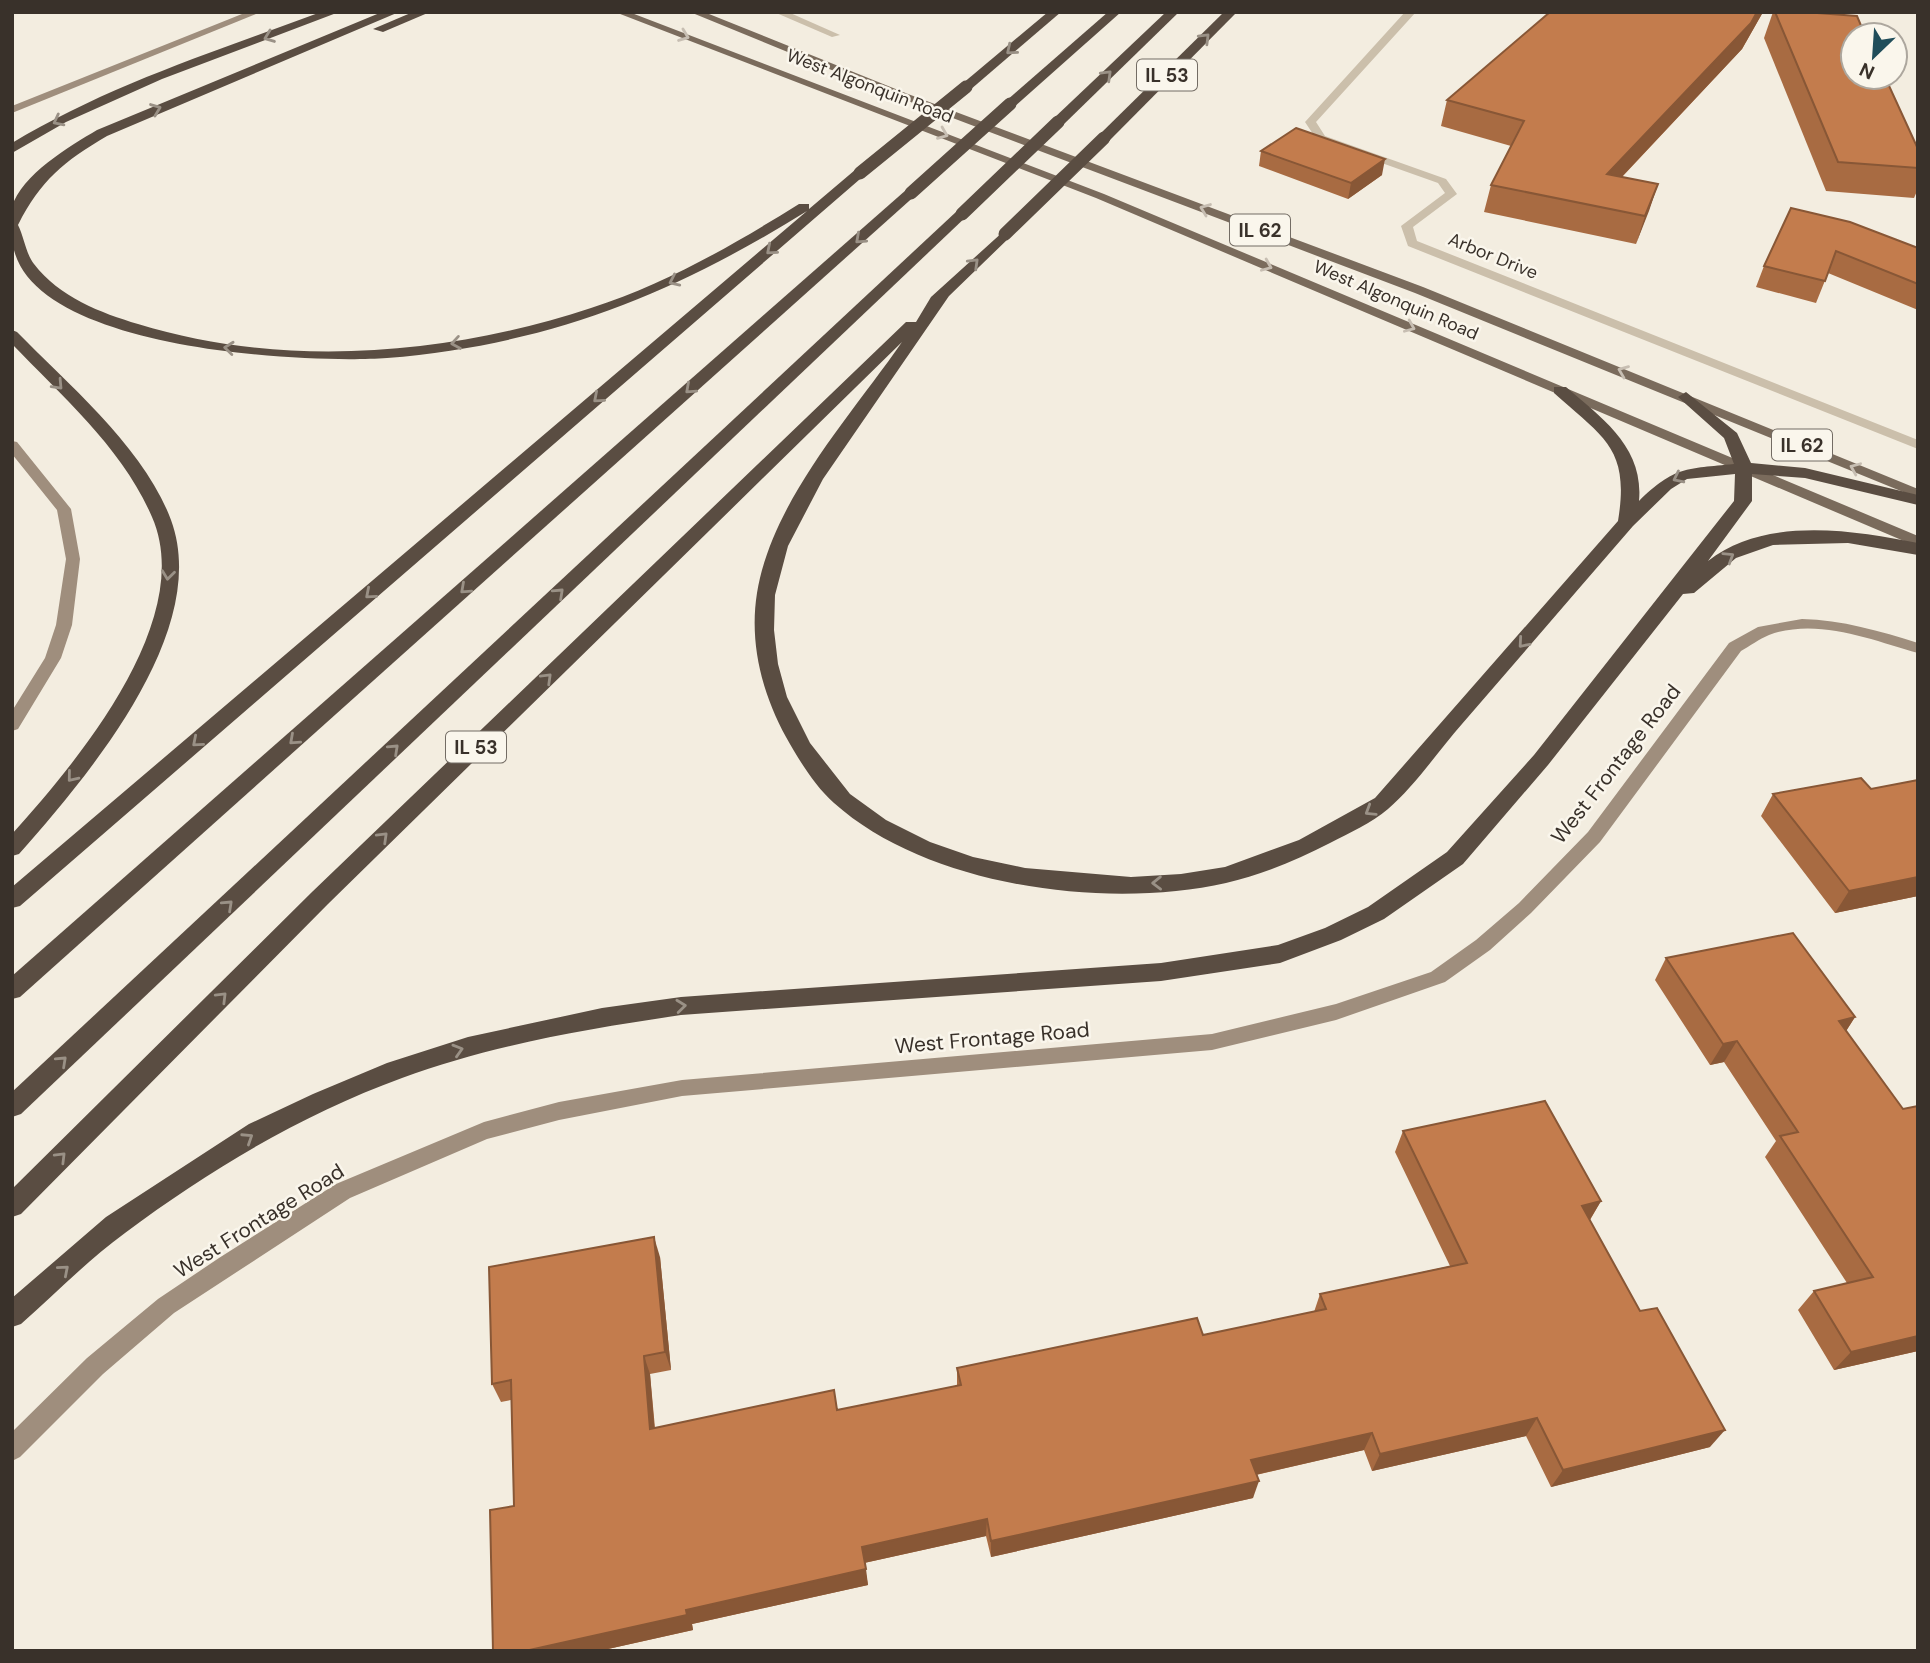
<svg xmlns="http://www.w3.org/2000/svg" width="1930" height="1663" font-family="'DM Sans',sans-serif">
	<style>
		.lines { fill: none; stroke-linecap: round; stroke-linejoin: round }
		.street { fill: #cbbfab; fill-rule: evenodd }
		.secondary { fill: #9f8e7d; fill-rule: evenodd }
		.primary { fill: #7a6b5c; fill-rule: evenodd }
		.highway { fill: #5a4d42; fill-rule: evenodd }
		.highway-bridge { stroke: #5a4d42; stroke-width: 13 }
		.wall { fill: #a86b42 }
		.shaded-wall { fill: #885736 }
		.building { fill: #c37c4d; stroke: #885736; stroke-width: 2 }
		.oneway { stroke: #c7beb2 }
		.oneway2 { stroke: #9a9186 }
		.labels { text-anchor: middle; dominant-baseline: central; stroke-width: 5; stroke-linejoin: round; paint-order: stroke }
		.far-street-label { font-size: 18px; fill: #39312a; stroke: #faf6ec }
		.shield { fill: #faf6ec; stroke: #736c64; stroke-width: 2 }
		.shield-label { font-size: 19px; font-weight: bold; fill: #39312a }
		.street-label { font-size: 21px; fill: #39312a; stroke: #faf6ec }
	</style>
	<rect width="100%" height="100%" fill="#f3ede0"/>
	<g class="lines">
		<g class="street">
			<polygon points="774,12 788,12 840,35 832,37"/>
			<polygon points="1405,12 1416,12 1316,122 1325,136 1446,179 1457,194 1413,227 1417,241 1918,440 1918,449 1408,246 1401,226 1445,193 1438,183 1317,140 1305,122"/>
		</g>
		<g class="secondary">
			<polygon points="247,12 261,12 12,113 12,106"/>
			<polygon points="12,441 17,442 71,509 80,559 72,625 61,658 18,729 12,731 12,711 45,658 56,625 66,559 57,510 12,454"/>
			<path d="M1802,619C1842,620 1880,631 1918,643V653C1872,640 1817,617 1769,635C1759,639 1750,646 1741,651L1600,842L1531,913L1490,950L1445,982L1336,1020L1212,1050L682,1096L559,1120L487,1139L350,1198L174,1313L103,1374L20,1457L12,1461V1432L87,1358L158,1299L219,1258L336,1184L484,1122L559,1102L682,1080L1212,1034L1336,1004L1431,972L1476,940L1519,903L1588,832L1729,643L1758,627Z"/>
		</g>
		<g class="primary">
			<polygon points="615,12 629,12 1104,194 1918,536 1918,547 1096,198"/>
			<polygon points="690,12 704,12 908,94 1423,287 1918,489 1918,498 1415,293 900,98"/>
		</g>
		<g class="highway">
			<path d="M321,12H339L162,79L66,122L12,153V143C108,85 216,51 321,12Z"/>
			<path d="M382,12H399L107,136C63,162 41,180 18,225C24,237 26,254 34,264C59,297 101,313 138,324C283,369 449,355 591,308C666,284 733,245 799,204H809V209L855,170L867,173L20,906L12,908V887L807,211C672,295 547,345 387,358C305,364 12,350 12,234C12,226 10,215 12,207C21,175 70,146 97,130Z"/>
			<polygon points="413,12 430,12 383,32 373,29"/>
			<polygon points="1048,12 1061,12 970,90 962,90 962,84"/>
			<polygon points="1108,12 1121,12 1014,107 1006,107 1006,101"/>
			<polygon points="1166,12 1179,12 1063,125 1053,125 1053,119"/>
			<polygon points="1224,12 1237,12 1109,141 1099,141 1099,135"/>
			<polygon points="906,190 918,193 20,997 12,999 12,976"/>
			<polygon points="957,211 969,214 21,1114 12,1117 12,1092"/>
			<path d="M1005,230L1010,231V237L949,296L823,479L788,546L775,595L774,630L778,664L787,697L810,743L850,794L886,820L930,842L973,857L1025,868L1131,877L1181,874L1225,867L1299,840L1375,798L1618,521C1630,448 1604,438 1554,393V387H1566C1602,418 1644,447 1639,501C1675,466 1686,469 1734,464L1724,438L1678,397L1686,392L1737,433L1751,463L1805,468L1918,495V505L1805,478L1752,474V501L1708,561C1765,516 1853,530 1918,543V555L1848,543L1773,545L1736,558L1694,593L1683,594L1548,765L1463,864L1384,919L1341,940L1280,963L1161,981L681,1015C587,1029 491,1045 402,1078C303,1114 209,1170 125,1233C88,1260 55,1294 21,1324L12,1327V1298L106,1217L249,1124L313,1094L387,1063L468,1037L602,1008L681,997L1161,963L1278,945L1325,928L1368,907L1447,852L1534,755L1734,501L1735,474L1687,479L1671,489L1633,526C1576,592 1519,658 1462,724C1439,750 1414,787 1388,809C1372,823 1349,833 1330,843C1297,860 1262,875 1226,883C1106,910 928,887 834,803C814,785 799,760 786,737C762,693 749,643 757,593C772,501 850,417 902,342L328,904L21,1214L12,1217V1189L312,892L906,322H916L931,297Z"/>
			<path d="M12,330L17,332C69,385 145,449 171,520C212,631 87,777 19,854L12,856V834C76,763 197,620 152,517C123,449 63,397 12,344Z"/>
		</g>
		<g class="highway-bridge">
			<polyline points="860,173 966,87"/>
			<polyline points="911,193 1010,104"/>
			<polyline points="962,214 1058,122"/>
			<polyline points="1005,234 1104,138"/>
		</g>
	</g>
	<g class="wall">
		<polygon points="1550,12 1763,12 1742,49 1622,177 1658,184 1636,244 1484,212 1491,185 1511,146 1441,126 1447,100"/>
		<polygon points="1773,12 1804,12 1918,149 1918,189 1914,198 1826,191 1764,38"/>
		<polygon points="1261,151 1382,175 1348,199 1259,166"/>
		<polygon points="1791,208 1918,248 1918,310 1828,273 1816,303 1756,287 1764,266"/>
		<polygon points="1918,780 1918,896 1835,913 1761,816 1773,794 1871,789"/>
		<polygon points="1666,958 1855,1017 1846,1031 1918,1351 1834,1370 1798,1310 1814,1291 1847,1283 1765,1157 1776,1141 1724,1062 1710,1065 1655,980"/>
		<polygon points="1403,1131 1601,1201 1590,1220 1710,1447 1551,1487 1526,1436 1372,1471 1364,1450 1256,1475 1253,1498 991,1557 986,1536 864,1563 868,1585 692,1624 693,1630 599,1651 493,1651 514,1506 511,1400 501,1402 492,1384 660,1257 671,1370 650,1374 655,1428 837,1410 957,1386 957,1368 1203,1335 1314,1312 1320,1294 1450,1266 1395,1152"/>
	</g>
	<g class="shaded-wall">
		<polygon points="1757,12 1763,12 1742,49 1599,201 1607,174"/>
		<polygon points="1385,159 1382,175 1348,199 1351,183"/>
		<polygon points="1658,184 1649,211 1636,244 1645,216"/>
		<polygon points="1918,877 1918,896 1835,913 1849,891"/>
		<polygon points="1855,1017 1841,1039 1839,1021"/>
		<polygon points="1737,1041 1724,1062 1710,1065 1723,1044"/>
		<polygon points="1601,1201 1589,1221 1582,1206"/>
		<polygon points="654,1237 660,1257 671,1370 665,1352"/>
		<polygon points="1918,1336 1918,1351 1834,1370 1851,1352"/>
		<polygon points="644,1356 650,1374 656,1447 650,1429"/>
		<polygon points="1537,1418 1526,1436 1372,1471 1380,1454"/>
		<polygon points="1725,1430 1710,1447 1551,1487 1563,1470"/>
		<polygon points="1372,1433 1364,1450 1246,1477 1251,1460"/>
		<polygon points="1259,1481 1253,1498 991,1557 991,1541"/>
		<polygon points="987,1519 986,1536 864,1563 862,1547"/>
		<polygon points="866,1569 868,1585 692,1624 693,1630 599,1651 525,1651 686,1610"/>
	</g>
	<g class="building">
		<polygon points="1550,12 1757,12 1751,23 1607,174 1658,184 1645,216 1491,185 1524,121 1447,100"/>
		<polygon points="1775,12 1804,12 1857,16 1865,35 1853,35 1853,77 1885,77 1918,149 1918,168 1838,162"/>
		<polygon points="1296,128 1385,159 1351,183 1261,151"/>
		<polygon points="1791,208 1850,222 1918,248 1918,284 1836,251 1825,281 1764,266"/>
		<polygon points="1861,778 1871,789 1918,780 1918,877 1849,891 1773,794"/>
		<polygon points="1793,933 1855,1017 1839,1021 1903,1109 1918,1106 1918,1336 1851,1352 1814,1291 1873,1277 1780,1136 1798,1132 1737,1041 1723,1044 1666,958"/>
		<polygon points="1545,1101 1601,1201 1582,1206 1640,1311 1657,1308 1725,1430 1563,1470 1537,1418 1380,1454 1372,1433 1251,1460 1259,1481 991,1541 987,1519 862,1547 866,1569 686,1610 687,1615 525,1651 493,1651 490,1510 514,1506 511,1380 492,1384 489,1267 654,1237 665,1352 644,1356 650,1429 834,1390 837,1410 961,1385 957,1368 1197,1318 1203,1335 1326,1309 1320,1294 1467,1263 1403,1131"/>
	</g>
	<defs><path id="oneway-chevron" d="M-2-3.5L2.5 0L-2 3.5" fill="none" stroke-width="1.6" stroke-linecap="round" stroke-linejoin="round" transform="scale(1.75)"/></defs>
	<g class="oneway">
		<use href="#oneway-chevron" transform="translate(684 36) rotate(21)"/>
		<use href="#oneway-chevron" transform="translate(943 134) rotate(22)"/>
		<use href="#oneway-chevron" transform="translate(1205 209) rotate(-159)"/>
		<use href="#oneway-chevron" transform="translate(1267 266) rotate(23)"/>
		<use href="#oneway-chevron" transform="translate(1410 327) rotate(23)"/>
		<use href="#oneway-chevron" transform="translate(1623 371) rotate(-158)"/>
		<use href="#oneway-chevron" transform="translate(1855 468) rotate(-157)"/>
	</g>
	<g class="oneway2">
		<use href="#oneway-chevron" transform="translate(269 37) rotate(159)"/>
		<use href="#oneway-chevron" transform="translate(1205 38) rotate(-45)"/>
		<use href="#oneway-chevron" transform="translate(1011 50) rotate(140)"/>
		<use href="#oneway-chevron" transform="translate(1107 75) rotate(-44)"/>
		<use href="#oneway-chevron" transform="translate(156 109) rotate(-21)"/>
		<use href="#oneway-chevron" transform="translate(58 121) rotate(153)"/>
		<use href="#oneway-chevron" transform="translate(860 239) rotate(138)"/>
		<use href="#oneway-chevron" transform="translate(771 250) rotate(139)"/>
		<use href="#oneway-chevron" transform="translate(974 263) rotate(-44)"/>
		<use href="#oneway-chevron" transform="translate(674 281) rotate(155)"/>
		<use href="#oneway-chevron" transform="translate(456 343) rotate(170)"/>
		<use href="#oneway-chevron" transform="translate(229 348) rotate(-174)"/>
		<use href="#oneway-chevron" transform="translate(58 385) rotate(47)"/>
		<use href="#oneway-chevron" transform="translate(690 389) rotate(138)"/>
		<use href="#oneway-chevron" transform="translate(598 398) rotate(139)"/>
		<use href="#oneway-chevron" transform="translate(1678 478) rotate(154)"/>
		<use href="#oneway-chevron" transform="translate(1729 557) rotate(-32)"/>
		<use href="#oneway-chevron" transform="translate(168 575) rotate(97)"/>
		<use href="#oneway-chevron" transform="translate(465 589) rotate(138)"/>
		<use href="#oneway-chevron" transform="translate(559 593) rotate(-43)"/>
		<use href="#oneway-chevron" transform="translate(370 594) rotate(139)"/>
		<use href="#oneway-chevron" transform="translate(1523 643) rotate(131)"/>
		<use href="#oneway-chevron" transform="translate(547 678) rotate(-44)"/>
		<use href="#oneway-chevron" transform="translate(294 740) rotate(138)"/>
		<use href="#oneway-chevron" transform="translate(197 742) rotate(139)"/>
		<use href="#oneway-chevron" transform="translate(394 749) rotate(-43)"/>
		<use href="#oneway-chevron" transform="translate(72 777) rotate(129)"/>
		<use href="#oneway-chevron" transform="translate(1370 811) rotate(148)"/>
		<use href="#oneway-chevron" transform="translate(383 837) rotate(-44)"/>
		<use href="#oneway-chevron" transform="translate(1157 883) rotate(179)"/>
		<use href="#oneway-chevron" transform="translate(228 905) rotate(-43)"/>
		<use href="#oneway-chevron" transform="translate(222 997) rotate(-45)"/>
		<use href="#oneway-chevron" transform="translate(681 1006) rotate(-6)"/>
		<use href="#oneway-chevron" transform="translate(458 1050) rotate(-17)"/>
		<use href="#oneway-chevron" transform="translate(62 1061) rotate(-43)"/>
		<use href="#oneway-chevron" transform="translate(248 1138) rotate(-33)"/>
		<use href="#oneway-chevron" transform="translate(61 1157) rotate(-45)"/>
		<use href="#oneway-chevron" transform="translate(64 1270) rotate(-41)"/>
	</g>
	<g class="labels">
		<g class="far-street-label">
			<text transform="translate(870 86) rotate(21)">West Algonquin Road</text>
			<text transform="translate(1493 256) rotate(22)">Arbor Drive</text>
			<text transform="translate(1396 300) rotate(23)">West Algonquin Road</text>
		</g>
		<g class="shield">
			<rect x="1137" y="59.5" width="60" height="31" rx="5"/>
			<rect x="1230" y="214.5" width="60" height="31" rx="5"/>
			<rect x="1772" y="429.5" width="60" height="31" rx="5"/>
			<rect x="446" y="731.5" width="60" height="31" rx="5"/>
		</g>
		<g class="shield-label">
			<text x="1167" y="75">IL 53</text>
			<text x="1260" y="230">IL 62</text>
			<text x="1802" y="445">IL 62</text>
			<text x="476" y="747">IL 53</text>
		</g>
		<g class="street-label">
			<text transform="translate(1616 764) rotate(-52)">West Frontage Road</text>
			<text transform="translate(992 1038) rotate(-5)">West Frontage Road</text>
			<text transform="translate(259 1221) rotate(-32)">West Frontage Road</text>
		</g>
	</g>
	<rect width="1930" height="1663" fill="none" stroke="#39312a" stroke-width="28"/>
	<g transform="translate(1874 56) rotate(205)"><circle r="33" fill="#faf6ec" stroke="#ada79e" stroke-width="2"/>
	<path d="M0-5L12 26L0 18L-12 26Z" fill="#204d5a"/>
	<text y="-10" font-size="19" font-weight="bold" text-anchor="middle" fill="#39312a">N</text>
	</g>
</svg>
